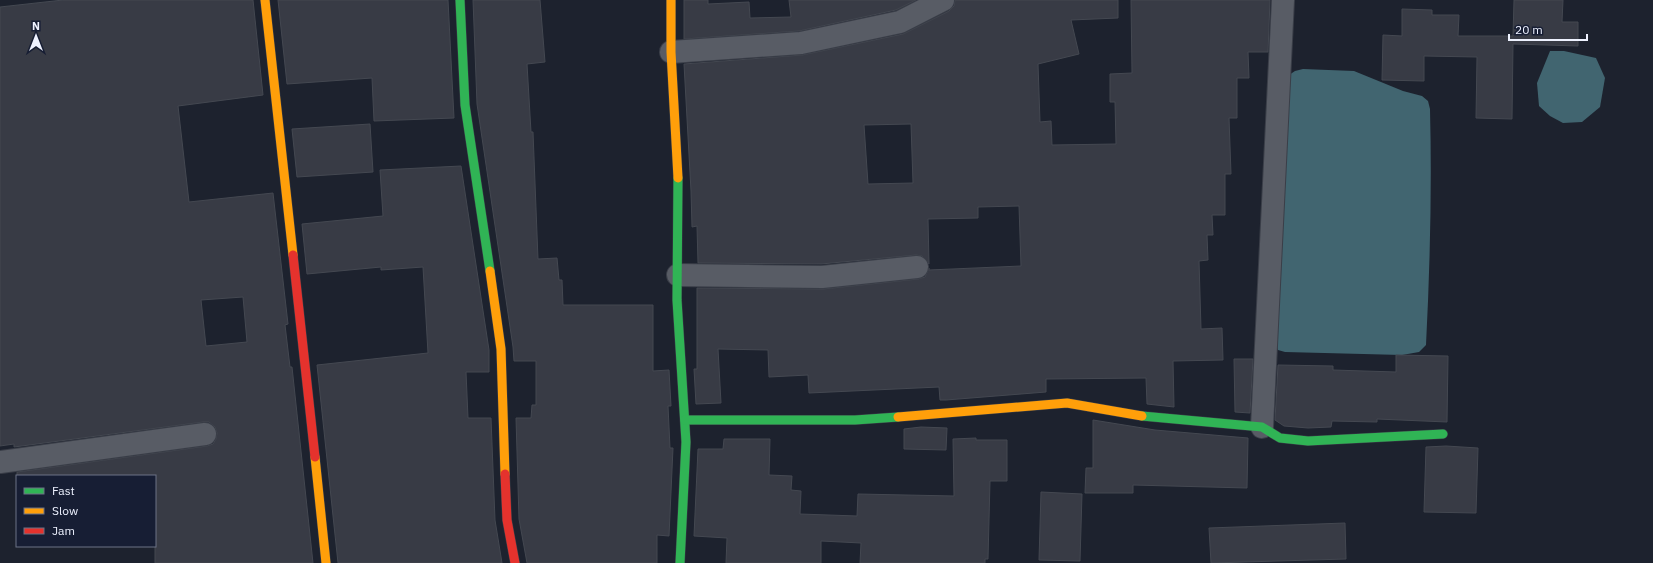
<svg xmlns="http://www.w3.org/2000/svg" width="1653" height="563" font-family="'IBM Plex Sans',sans-serif">
	<style>
		.water { fill: #416570 }
		.building { fill: #383b45; stroke: #444851; fill-rule: evenodd }
		.lines { fill: none; stroke-linecap: round; stroke-linejoin: round }
		.street-casing { stroke: #3a3e48; stroke-width: 24 }
		.fast-casing { stroke: #3a3e48; stroke-width: 10 }
		.slow-casing { stroke: #3a3e48; stroke-width: 10 }
		.jam-casing { stroke: #3a3e48; stroke-width: 10 }
		.street { stroke: #585c65; stroke-width: 22 }
		.fast { stroke: #30b455; stroke-width: 9 }
		.slow { stroke: #ff9f0a; stroke-width: 9 }
		.jam { stroke: #e5322d; stroke-width: 9 }
	</style>
	<rect width="100%" height="100%" fill="#1d222e"/>
	<g class="water">
		<polygon points="1550,51 1564,51 1596,58 1605,78 1600,107 1582,122 1563,123 1550,116 1539,106 1537,83"/>
		<path d="M1303,69L1354,71L1403,91L1422,96L1428,101L1430,109C1432,188 1430,266 1426,345L1419,352L1402,355L1285,352L1278,350L1277,347L1289,75L1295,71Z"/>
	</g>
	<g class="building">
		<path d="M63,0H253L263,95L178,106L189,202L273,193L288,324L285,325L290,367H292L313,563H155V476H17V472L207,446L213,444L216,439L217,433L215,427L209,422H203L14,447V444L0,446V7ZM243,297L247,342L206,346L201,300Z"/>
		<polygon points="278,0 448,0 454,118 374,121 372,78 287,84"/>
		<polygon points="473,0 540,0 545,62 527,64 531,132 533,132 538,259 557,258 559,280 562,280 563,305 653,305 653,371 669,370 671,406 668,406 670,448 673,448 669,536 657,535 657,563 527,563 519,519 516,418 531,418 532,405 536,405 536,361 514,361 513,347 477,104"/>
		<polygon points="684,0 708,0 708,4 749,2 750,18 791,17 789,0 916,0 896,10 799,31 684,39"/>
		<path d="M955,0H1118V18L1071,20L1079,54L1038,64L1040,122L1051,121L1052,145L1116,144L1115,102H1110V74L1132,73L1131,0H1270L1268,52H1248L1249,78H1237V118H1229L1231,174H1225V215H1212L1213,235H1207L1208,260L1199,261L1201,329L1222,328L1223,360L1173,361L1174,407L1147,404L1146,378L1046,379V392L946,400H940L939,387L809,393L808,375L769,377L768,350L718,349L721,403L696,404L694,369H697V288L823,289L918,279L925,277L929,268V270L1021,266L1019,206L978,207V218L928,219L929,264L922,256L916,255L821,264L698,263L697,226L692,227L691,191L684,64L802,55L903,34L949,11L954,6ZM911,124L913,183L868,184L864,125Z"/>
		<polygon points="1514,0 1563,0 1562,22 1578,22 1578,46 1513,44 1512,119 1476,118 1477,57 1424,56 1424,81 1382,80 1383,35 1402,36 1402,9 1432,10 1432,15 1459,15 1458,36 1513,36"/>
		<polygon points="370,124 373,172 297,177 292,129"/>
		<polygon points="461,166 489,350 489,372 466,372 468,418 491,418 495,520 502,563 338,563 317,365 428,353 423,267 381,270 381,267 307,274 302,224 383,216 380,170"/>
		<polygon points="1396,355 1448,356 1447,422 1377,419 1377,422 1332,421 1331,427 1308,428 1284,426 1275,420 1278,365 1333,366 1333,370 1396,372"/>
		<polygon points="1234,359 1253,359 1250,413 1235,412"/>
		<polygon points="1093,420 1155,430 1248,438 1247,488 1133,485 1133,493 1085,493 1086,468 1093,468"/>
		<polygon points="921,427 947,428 946,450 904,449 904,429"/>
		<polygon points="976,438 976,440 1007,440 1007,481 990,481 988,559 985,559 985,563 860,563 861,543 821,541 821,563 726,563 727,538 694,536 698,449 723,449 724,439 770,439 769,475 792,476 791,490 801,491 800,514 857,516 858,494 954,496 953,439"/>
		<polygon points="1446,446 1478,448 1476,513 1424,512 1426,447"/>
		<polygon points="1041,492 1082,494 1080,561 1039,560"/>
		<polygon points="1345,523 1346,559 1211,563 1209,528"/>
	</g>
	<g class="lines">
		<defs>
			<g id="street">
				<polyline points="671,52 801,43 900,22 943,0"/>
				<polyline points="678,275 822,277 917,267"/>
				<polyline points="1262,427 1283,0"/>
				<polyline points="0,462 205,434"/>
			</g>
			<g id="fast">
				<polyline points="460,0 465,105 490,271"/>
				<polyline points="678,178 677,300 686,442 680,563"/>
				<polyline points="1142,416 1262,427 1280,438 1308,441 1443,434"/>
				<polyline points="685,420 855,420 898,417"/>
			</g>
			<g id="slow">
				<polyline points="265,0 293,255"/>
				<polyline points="671,0 671,52 678,178"/>
				<polyline points="490,271 501,349 505,474"/>
				<polyline points="898,417 1067,403 1142,416"/>
				<polyline points="315,457 326,563"/>
			</g>
			<g id="jam">
				<polyline points="293,255 315,457"/>
				<polyline points="505,474 507,520 515,563"/>
			</g>
		</defs>
		<use href="#street" class="street-casing"/>
		<use href="#fast" class="fast-casing"/>
		<use href="#slow" class="slow-casing"/>
		<use href="#jam" class="jam-casing"/>
		<use href="#street" class="street"/>
		<use href="#fast" class="fast"/>
		<use href="#slow" class="slow"/>
		<use href="#jam" class="jam"/>
	</g>
	<rect x="16" y="475" width="140" height="72" fill="#171e34" stroke="#6d7385"/>
	<rect x="24" y="488" width="20" height="6" fill="#30b455" stroke="#6d7385"/>
	<text x="52" y="495" font-size="12" fill="#eef2ff">Fast</text>
	<rect x="24" y="508" width="20" height="6" fill="#ff9f0a" stroke="#6d7385"/>
	<text x="52" y="515" font-size="12" fill="#eef2ff">Slow</text>
	<rect x="24" y="528" width="20" height="6" fill="#e5322d" stroke="#6d7385"/>
	<text x="52" y="535" font-size="12" fill="#eef2ff">Jam</text>
	<g transform="translate(36 36)" stroke="#171e34" stroke-width="3" paint-order="stroke">
	<path d="M0-3L7 15L0 10L-7 15Z" fill="#eef2ff"/>
	<text y="-6" font-size="11" font-weight="bold" text-anchor="middle" fill="#eef2ff">N</text>
	</g>
	<path d="M1509 34v6h78v-6" fill="none" stroke="#eef2ff" stroke-width="2"/>
	<text x="1515" y="34" font-size="12" fill="#eef2ff" stroke="#171e34" stroke-width="3" paint-order="stroke">20 m</text>
</svg>
